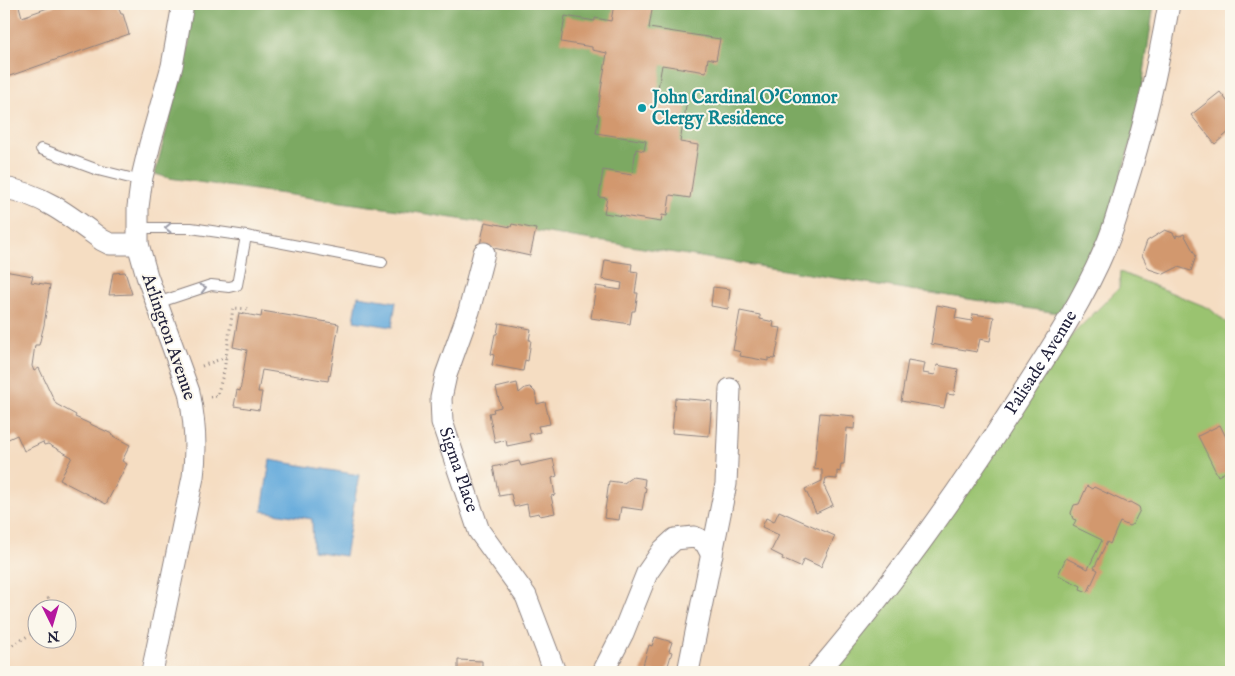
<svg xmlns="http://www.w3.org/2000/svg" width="1235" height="676" font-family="'IM FELL English',serif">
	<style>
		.green { fill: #9ac370; stroke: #5e7256 }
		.forest { fill: #7ba962; stroke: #4e664e }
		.water { fill: #66abdc; stroke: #44668c }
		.building { fill: #d2986e }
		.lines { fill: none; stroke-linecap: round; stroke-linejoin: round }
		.lane-casing { stroke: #8c807e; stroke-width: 12 }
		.street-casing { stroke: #8c807e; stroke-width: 23 }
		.path { stroke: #8c807e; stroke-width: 3; stroke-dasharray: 1 4; stroke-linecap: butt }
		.lane { stroke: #fff; stroke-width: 10 }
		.street { stroke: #fff; stroke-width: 21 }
		.oneway { stroke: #9c9ca7 }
		.culture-dot { fill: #0f9aa8; stroke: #fbf7ec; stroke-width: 2 }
		.labels { text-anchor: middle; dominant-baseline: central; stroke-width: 4; stroke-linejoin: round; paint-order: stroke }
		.culture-label { font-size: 18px; font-weight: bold; fill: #0d838f; stroke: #fbf7ec; text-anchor: start }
		.street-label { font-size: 18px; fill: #22223b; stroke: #fbf7ec }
	</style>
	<rect width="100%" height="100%" fill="#fbf7ec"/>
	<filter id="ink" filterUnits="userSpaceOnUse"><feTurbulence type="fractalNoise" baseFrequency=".02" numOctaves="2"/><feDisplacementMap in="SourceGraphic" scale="10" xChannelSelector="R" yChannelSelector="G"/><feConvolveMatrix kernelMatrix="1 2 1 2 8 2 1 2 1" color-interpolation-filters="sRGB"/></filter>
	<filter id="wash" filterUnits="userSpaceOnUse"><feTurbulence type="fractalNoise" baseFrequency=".0096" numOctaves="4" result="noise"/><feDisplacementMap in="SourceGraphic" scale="20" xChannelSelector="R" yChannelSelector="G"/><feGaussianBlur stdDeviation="1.12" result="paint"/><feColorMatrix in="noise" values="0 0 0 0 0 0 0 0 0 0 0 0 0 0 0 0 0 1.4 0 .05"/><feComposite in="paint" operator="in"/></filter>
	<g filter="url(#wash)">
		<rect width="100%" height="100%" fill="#f5ddc2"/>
		<polygon class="green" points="1120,272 1209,308 1231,327 1231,672 1220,672 1219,669 1106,672 818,672 1038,369 1119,288"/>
		<polygon class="forest" points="191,4 1154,4 1137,122 1105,229 1064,314 420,213 169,178 155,174 189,44"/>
		<g class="water">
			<polygon points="358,296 396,302 392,327 354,321"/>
			<polygon points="270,460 359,475 345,556 313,551 312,519 262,511"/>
		</g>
		<g id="blocks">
			<g class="building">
				<polygon points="4,4 24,4 19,6 22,17 59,4 117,4 121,14 123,14 129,34 4,78"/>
				<polygon points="614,4 653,4 649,28 720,39 716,60 708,58 706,72 662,65 657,94 669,96 669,98 687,101 680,142 698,145 690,198 670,195 667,216 662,215 661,222 604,213 607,198 599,197 603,170 632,175 636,149 644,151 646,141 596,133 599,115 597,115 607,53 592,50 592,47 561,42 565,16 595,21 595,18 611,21"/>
				<polygon points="1220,92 1231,106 1231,130 1215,144 1191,115"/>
				<polygon points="485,222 511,227 512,224 536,229 530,256 480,245"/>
				<polygon points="1165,230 1173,233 1176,238 1176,235 1180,236 1184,234 1196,256 1191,271 1178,267 1164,274 1149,269 1142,255 1147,241"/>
				<polygon points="605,260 632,264 631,271 638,272 635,293 638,293 635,311 632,311 630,324 591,318 596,286 621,290 622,283 602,279"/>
				<polygon points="4,271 33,276 31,282 50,285 44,325 39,345 35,345 32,366 34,371 39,368 56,404 76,415 75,417 112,434 111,435 130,445 122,461 127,464 106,504 60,480 72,457 48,444 44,445 43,442 24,451 17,435 4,441 4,338 6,323 4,323"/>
				<polygon points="125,272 132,294 109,295 113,273"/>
				<polygon points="713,287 730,289 728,309 711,306"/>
				<polygon points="937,305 957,309 955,318 972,321 973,314 994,317 990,341 980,339 977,352 931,344"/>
				<polygon points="262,311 339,324 330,376 329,375 328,381 262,370 258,392 262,392 259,410 234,406 237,390 240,391 247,350 233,347 239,313 261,317"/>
				<polygon points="740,311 760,315 760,319 774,322 773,327 781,328 775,359 768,358 768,361 740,356 741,352 733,350"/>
				<polygon points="499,323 531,329 529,340 531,340 528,361 525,360 523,371 492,365 494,355 491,354 495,334 497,334"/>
				<polygon points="908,360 925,363 923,373 935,375 937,365 958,369 954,395 947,394 944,408 901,401"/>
				<polygon points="517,383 519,393 525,388 530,387 535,392 537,404 545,402 550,424 538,426 540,432 529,434 531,441 507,446 506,440 495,443 489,413 494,412 493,409 501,407 496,388"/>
				<polygon points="675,398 712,401 709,436 672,433"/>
				<polygon points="820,413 855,416 854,429 847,428 844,464 841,464 840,472 837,471 837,479 826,478 824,486 833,505 816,513 805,489 822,481 822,470 814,469"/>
				<polygon points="1220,425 1231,447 1231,469 1218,476 1198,436"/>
				<polygon points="553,459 557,476 552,478 555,495 551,496 555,513 540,516 539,513 529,515 527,504 514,507 511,494 499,496 493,467 519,461 521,466"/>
				<polygon points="632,477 645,479 644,487 646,488 642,510 621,507 619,520 604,518 609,481 624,483"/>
				<polygon points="1087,486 1092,489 1094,487 1127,503 1130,502 1139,507 1140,510 1133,524 1129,526 1120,522 1110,544 1107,542 1094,568 1098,570 1088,592 1080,589 1081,586 1058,575 1066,558 1088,569 1102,540 1073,526 1076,520 1073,519 1071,513 1074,505 1079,504"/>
				<polygon points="779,511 835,536 821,567 804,559 800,567 782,559 783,557 771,551 779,535 762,527 766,518 774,522"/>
				<polygon points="655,637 672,642 669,651 672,652 666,672 641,672 649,645 652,646"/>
				<polygon points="458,660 482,661 482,672 458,672"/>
			</g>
		</g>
	</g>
	<g filter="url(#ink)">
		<use href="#blocks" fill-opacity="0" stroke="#8c807e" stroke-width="1"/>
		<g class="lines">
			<defs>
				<g id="lane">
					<polyline points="41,149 98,170 142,181"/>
					<polyline points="138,228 191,228 246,236 237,285 229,287 211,285 157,303"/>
					<polyline points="246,236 382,262"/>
				</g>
				<g id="street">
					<path d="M4,188C43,194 71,217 102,240L110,244H138"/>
					<path id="s1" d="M484,253L469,311L446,375L441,398L442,422L479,531L526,596L555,672"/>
					<path d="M152,672L193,477C197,448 195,421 189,392L147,276L138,244V207L142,177L150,144L172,66L183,4"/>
					<polyline points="603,672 623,633 647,573 663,550 675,539 694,537 705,542 712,555"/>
					<polyline points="688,672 726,484 730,389"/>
					<path id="s2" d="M818,672C891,587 956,496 1016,403C1049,352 1083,301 1106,246C1114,228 1119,209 1124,191C1144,129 1158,67 1169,4"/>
				</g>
			</defs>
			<use href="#lane" class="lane-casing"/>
			<use href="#street" class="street-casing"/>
			<g class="path">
				<polyline points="202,366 226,357"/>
				<polyline points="210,397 217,396 224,371 233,308 251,309"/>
				<polyline points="47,608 49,604 48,596"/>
				<polyline points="4,650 38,630"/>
				<polyline points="4,662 9,672"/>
			</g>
			<use href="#lane" class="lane"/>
			<use href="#street" class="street"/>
		</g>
		<defs><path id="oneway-chevron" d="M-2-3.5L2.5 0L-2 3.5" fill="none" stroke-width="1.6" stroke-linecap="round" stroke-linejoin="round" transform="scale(1.25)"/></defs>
		<g class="oneway">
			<use href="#oneway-chevron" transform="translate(168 228) rotate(179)"/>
			<use href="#oneway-chevron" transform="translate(203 288) rotate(-15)"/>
		</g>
	</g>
	<circle class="culture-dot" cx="642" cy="108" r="5"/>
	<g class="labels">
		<g class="culture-label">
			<text x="652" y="98">John Cardinal O'Connor<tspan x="652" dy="21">Clergy Residence</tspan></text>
		</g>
		<g class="street-label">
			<text transform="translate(168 337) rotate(71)">Arlington Avenue</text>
			<text stroke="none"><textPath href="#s2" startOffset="382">Palisade Avenue</textPath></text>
			<text stroke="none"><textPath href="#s1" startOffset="226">Sigma Place</textPath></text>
		</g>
	</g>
	<rect width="1235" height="676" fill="none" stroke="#fbf7ec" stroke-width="20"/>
	<g transform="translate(52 624) rotate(175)"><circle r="24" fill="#fbf7ec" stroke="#a4a2a5"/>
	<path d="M0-4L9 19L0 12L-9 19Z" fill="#b5179e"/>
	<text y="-8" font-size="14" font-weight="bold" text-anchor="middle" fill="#22223b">N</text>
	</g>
</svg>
